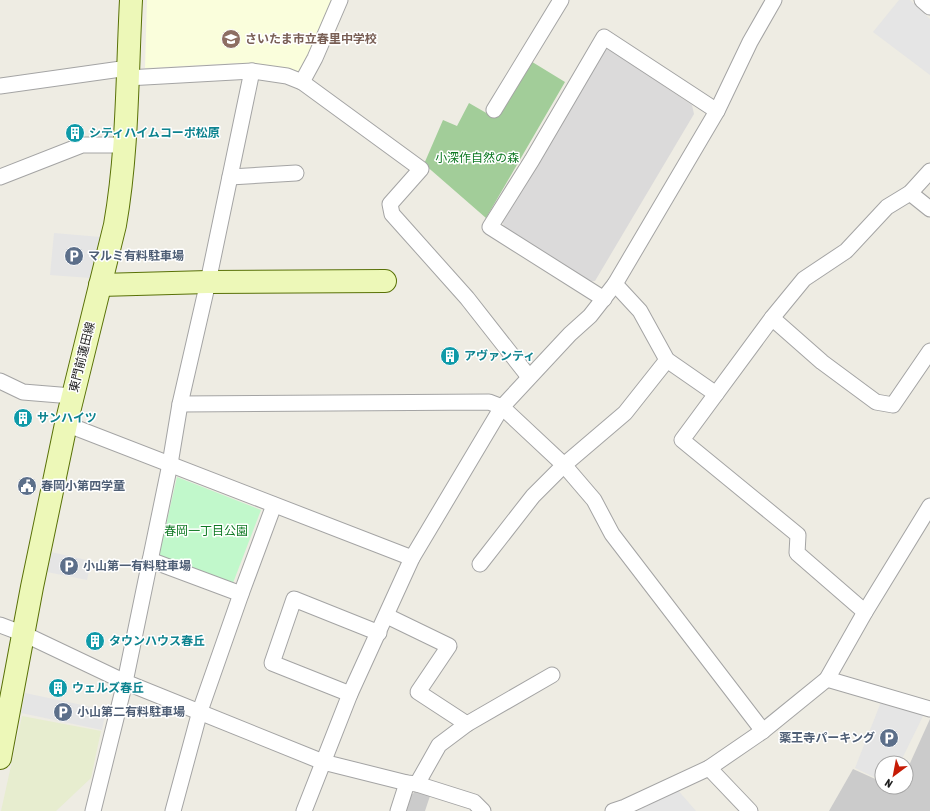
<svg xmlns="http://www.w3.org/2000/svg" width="930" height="811" font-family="'Asap Condensed','Noto Sans JP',sans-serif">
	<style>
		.residential { fill: #dbdada }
		.education { fill: #fafedc }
		.religious { fill: #cbcbcb }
		.farmland { fill: #e7edcf }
		.forest { fill: #a2cd99 }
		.park { fill: #c1f8cb }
		.parking { fill: #e5e5e5 }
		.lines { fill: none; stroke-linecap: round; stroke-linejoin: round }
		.street-casing { stroke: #a4a4a4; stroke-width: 17 }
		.secondary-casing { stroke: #597107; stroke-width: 24 }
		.street { stroke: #fff; stroke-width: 15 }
		.secondary { stroke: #edf8b8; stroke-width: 22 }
		.labels { text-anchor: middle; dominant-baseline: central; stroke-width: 3; stroke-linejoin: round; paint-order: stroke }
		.education-label { font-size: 12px; font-weight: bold; fill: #785e54; stroke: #fff; text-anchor: start }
		.culture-label { font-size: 12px; font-weight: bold; fill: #0d838f; stroke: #fff; text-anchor: start }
		.park-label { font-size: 12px; fill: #0e7923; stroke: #fff }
		.service-label { font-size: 12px; font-weight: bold; fill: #4e5e75; stroke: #fff; text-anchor: start }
		.street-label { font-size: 12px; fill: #1d1d1d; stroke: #fff }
	</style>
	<rect width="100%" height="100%" fill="#eeece3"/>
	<polygon class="residential" points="608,48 692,105 694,114 595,281 584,282 504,227 501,216 598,50"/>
	<polygon class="education" points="147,0 333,0 301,72 239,63 145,68"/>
	<g class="religious">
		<polygon points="930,719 930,811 829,811 853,769 882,782 882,787 893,787 898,789 899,787 906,787 906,772"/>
		<polygon points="415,792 430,796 425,811 405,811 411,795"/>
	</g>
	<polygon class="farmland" points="22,716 101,731 91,778 56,811 1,811"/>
	<polygon class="forest" points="529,60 565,82 486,218 424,164 443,120 457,126 469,103 495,118"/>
	<polygon class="park" points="177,477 261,510 233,583 159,555"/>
	<g class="parking">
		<polygon points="899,0 910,0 930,19 930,75 873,32"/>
		<polygon points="54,233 101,237 90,278 50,275"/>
		<polygon points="51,552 91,561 87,580 47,572"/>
		<polygon points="25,693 106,710 102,730 21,713"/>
		<polygon points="881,702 924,714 900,763 882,763 882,781 855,768"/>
		<polygon points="676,788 696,811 638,811 637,810 641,802"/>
	</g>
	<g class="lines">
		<defs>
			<g id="street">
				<polyline points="922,0 930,7"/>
				<polyline points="127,78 252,71 287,76 302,82 421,169 390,204 392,214 467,298 529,377"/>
				<polyline points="302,82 315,58 340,0"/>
				<polyline points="0,86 128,68"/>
				<polyline points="494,110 561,0"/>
				<polyline points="0,177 82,145 125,145"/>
				<polyline points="230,177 296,173"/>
				<polyline points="910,193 930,209"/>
				<polyline points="615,284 640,311 667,360 716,394"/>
				<polyline points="604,299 490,227 532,160 604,37 717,111"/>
				<polyline points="772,318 822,362 876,402 893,405 930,351"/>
				<polyline points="0,381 23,392 72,396"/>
				<polyline points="180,404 489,402 502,407 564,465 594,500 612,534 763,731"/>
				<polyline points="66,424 412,558"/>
				<polyline points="150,560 241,594"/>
				<polyline points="480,564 533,496 564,465 625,413 667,360"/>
				<polyline points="865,612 797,553 798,535 682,440 772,318 804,279 846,251 887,207 910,193 930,171"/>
				<polyline points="387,616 449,646 418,692 467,724"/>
				<polyline points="0,625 24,634 125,682 323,762 407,783 417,784 474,802 483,811"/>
				<polyline points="827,679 930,709"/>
				<polyline points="350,694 272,663 294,599 379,633"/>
				<polyline points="709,768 750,811"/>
				<polyline points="417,784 439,745 467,724 552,675"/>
				<polyline points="93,811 125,682 170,464 180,404 208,282 252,71"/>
				<polyline points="173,811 200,711 241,594 274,505"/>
				<polyline points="304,811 350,694 412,558 502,407 570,334 590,316 615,284 717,111 750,42 774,0"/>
				<polyline points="398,811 407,783"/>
				<polyline points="613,811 625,807 709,768 763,731 827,679 865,612 930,506"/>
			</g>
			<g id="secondary">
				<polyline points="100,285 208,282 385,281"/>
				<path d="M0,758L32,587L66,424L115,225C128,151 127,75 131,0"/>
			</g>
		</defs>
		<use href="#street" class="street-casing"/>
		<use href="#secondary" class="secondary-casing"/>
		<use href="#street" class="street"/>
		<use href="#secondary" class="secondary"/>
	</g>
	<defs>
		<symbol id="school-disc" viewBox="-11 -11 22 22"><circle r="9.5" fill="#8d6e63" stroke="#fff"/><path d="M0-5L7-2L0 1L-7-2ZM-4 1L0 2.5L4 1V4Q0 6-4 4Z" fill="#fff"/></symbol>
		<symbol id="building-disc" viewBox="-11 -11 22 22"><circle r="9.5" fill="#0f9aa8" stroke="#fff"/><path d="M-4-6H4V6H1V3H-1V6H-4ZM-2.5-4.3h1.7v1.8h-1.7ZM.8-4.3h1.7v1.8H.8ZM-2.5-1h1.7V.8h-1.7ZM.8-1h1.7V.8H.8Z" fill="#fff"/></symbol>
		<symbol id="parking-disc" viewBox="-11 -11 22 22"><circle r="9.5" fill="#5c6f8a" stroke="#fff"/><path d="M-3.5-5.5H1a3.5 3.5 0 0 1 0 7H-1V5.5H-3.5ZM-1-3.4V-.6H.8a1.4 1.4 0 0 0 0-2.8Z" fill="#fff"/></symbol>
		<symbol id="civic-disc" viewBox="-11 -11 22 22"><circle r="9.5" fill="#5c6f8a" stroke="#fff"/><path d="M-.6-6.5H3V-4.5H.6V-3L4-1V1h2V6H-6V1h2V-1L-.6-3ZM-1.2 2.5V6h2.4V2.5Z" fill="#fff"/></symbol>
	</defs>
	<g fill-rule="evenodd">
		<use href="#school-disc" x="220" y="28" width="22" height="22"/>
		<use href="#building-disc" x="64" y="122" width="22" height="22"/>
		<use href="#parking-disc" x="63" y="245" width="22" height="22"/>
		<use href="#building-disc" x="439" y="345" width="22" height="22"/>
		<use href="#building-disc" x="12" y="407" width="22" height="22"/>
		<use href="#civic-disc" x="16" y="475" width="22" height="22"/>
		<use href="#parking-disc" x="58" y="555" width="22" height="22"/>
		<use href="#building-disc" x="84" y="630" width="22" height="22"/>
		<use href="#building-disc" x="47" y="677" width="22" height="22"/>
		<use href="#parking-disc" x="52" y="701" width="22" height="22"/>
		<use href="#parking-disc" x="878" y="727" width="22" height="22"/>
	</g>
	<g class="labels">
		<g class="education-label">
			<text x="245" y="39">さいたま市立春里中学校</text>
		</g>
		<g class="culture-label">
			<text x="89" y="133">シティハイムコーポ松原</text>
			<text x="464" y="356">アヴァンティ</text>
			<text x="37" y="418">サンハイツ</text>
			<text x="109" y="641">タウンハウス春丘</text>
			<text x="72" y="688">ウェルズ春丘</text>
		</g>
		<g class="park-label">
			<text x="477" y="158">小深作自然の森</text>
			<text x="206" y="531">春岡一丁目公園</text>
		</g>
		<g class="service-label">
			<text x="88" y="256">マルミ有料駐車場</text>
			<text x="41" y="486">春岡小第四学童</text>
			<text x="83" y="566">小山第一有料駐車場</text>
			<text x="77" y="712">小山第二有料駐車場</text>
			<text x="875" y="738" text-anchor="end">薬王寺パーキング</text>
		</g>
		<g class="street-label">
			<text transform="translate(82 357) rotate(-76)">東門前蓮田線</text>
		</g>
	</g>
	<g transform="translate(894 775) rotate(212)"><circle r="19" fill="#ffffff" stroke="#a5a5a5"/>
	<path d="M0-3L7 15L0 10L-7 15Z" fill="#c61b05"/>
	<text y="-6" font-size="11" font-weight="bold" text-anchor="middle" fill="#1d1d1d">N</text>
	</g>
</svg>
